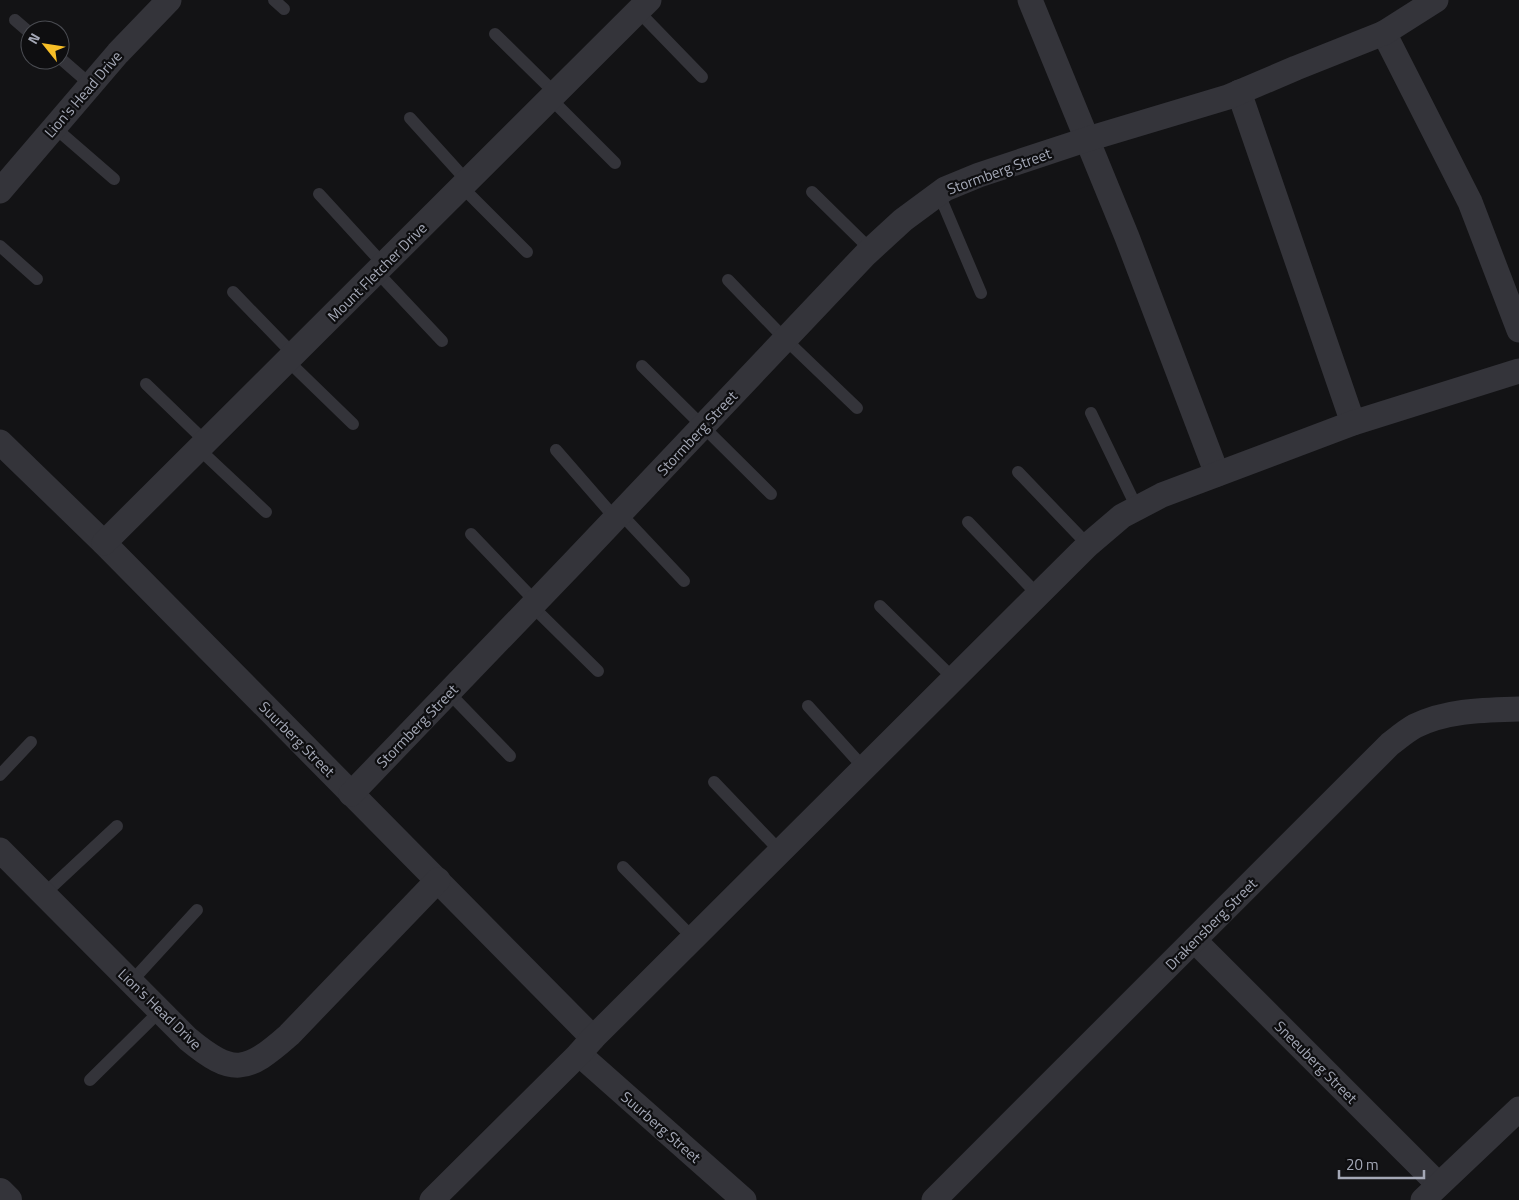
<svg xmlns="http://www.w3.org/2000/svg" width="1519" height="1200" font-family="'Titillium Web',sans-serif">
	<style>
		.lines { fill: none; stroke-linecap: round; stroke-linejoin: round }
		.service { stroke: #34343a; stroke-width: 12 }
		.minor { stroke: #34343a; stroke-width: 25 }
		.tertiary { stroke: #34343a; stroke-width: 28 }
		.labels { text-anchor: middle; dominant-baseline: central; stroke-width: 4.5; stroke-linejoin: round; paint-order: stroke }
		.street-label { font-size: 15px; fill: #a4a8b6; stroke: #0e0e10 }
	</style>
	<rect width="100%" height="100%" fill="#131315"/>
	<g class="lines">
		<g class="service">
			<polyline points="274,0 284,9"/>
			<polyline points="638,11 702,77"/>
			<polyline points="15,20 30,33"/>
			<polyline points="495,34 555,93"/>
			<polyline points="60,58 91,85"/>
			<polyline points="550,98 615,163"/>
			<polyline points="410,118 467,181"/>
			<polyline points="54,127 114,179"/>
			<polyline points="462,187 527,252"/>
			<polyline points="812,192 870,249"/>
			<polyline points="319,194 384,265"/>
			<polyline points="939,194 981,293"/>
			<polyline points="0,246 37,279"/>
			<polyline points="377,272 442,341"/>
			<polyline points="728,280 785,339 857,408"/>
			<polyline points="233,292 294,355"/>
			<polyline points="287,360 353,424"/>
			<polyline points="642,366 771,494"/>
			<polyline points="146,384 206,442"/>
			<polyline points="1091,413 1137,508"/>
			<polyline points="199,449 266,512"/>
			<polyline points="556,450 616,519"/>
			<polyline points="1018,472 1088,545"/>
			<polyline points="620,513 684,581"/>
			<polyline points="968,522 1038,595"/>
			<polyline points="471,534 536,602"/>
			<polyline points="532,606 598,671"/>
			<polyline points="880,606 954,679"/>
			<polyline points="449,693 510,756"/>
			<polyline points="808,706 864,768"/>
			<polyline points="0,775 31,742"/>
			<polyline points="714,782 780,851"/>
			<polyline points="623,867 693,938"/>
			<polyline points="44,894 117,826"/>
			<polyline points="131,982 197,910"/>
			<polyline points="90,1080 160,1011"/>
		</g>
		<g class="minor">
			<polyline points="1030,0 1127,237 1217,474"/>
			<polyline points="1384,33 1470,202 1519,330"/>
			<polyline points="1239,92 1353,423"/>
			<polyline points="0,191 118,53 169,0"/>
			<polyline points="0,442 104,543 593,1038"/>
			<polyline points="104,543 649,0"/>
			<polyline points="351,794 574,562 866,254 903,220 945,189 979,175 1088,139 1228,97 1296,68 1384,33 1436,0"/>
			<path d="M0,850L188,1039C233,1076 246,1073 289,1035L438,880"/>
			<polyline points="1194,940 1438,1184"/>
			<polyline points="579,1054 744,1200"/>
			<polyline points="432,1200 579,1054 593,1038 1088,545 1122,516 1162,495 1353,423 1519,371"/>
			<path d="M934,1200L1390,744C1398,738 1406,731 1415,726C1447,710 1484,710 1519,709"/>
			<polyline points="1423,1200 1519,1109"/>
		</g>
		<polyline class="tertiary" points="0,1192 8,1200"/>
	</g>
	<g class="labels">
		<g class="street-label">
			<text transform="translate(83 94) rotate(-49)">Lion's Head Drive</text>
			<text transform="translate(999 171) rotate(-20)">Stormberg Street</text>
			<text transform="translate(377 272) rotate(-45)">Mount Fletcher Drive</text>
			<text transform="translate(697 433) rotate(-47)">Stormberg Street</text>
			<text transform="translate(417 726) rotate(-46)">Stormberg Street</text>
			<text transform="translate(297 739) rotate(45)">Suurberg Street</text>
			<text transform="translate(1211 924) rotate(-45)">Drakensberg Street</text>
			<text transform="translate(160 1009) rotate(44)">Lion's Head Drive</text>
			<text transform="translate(1316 1062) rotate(45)">Sneeuberg Street</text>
			<text transform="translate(661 1127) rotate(41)">Suurberg Street</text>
		</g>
	</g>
	<g transform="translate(45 45) rotate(300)"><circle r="24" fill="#0e0e10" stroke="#4a4c52"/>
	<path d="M0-4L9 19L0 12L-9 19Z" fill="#f8bf27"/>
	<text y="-8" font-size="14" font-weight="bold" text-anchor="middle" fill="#a4a8b6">N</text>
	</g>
	<path d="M1339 1170v8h85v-8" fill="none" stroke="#a4a8b6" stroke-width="2.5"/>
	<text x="1346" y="1170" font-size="15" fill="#a4a8b6" stroke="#0e0e10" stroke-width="4" paint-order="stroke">20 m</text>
</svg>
